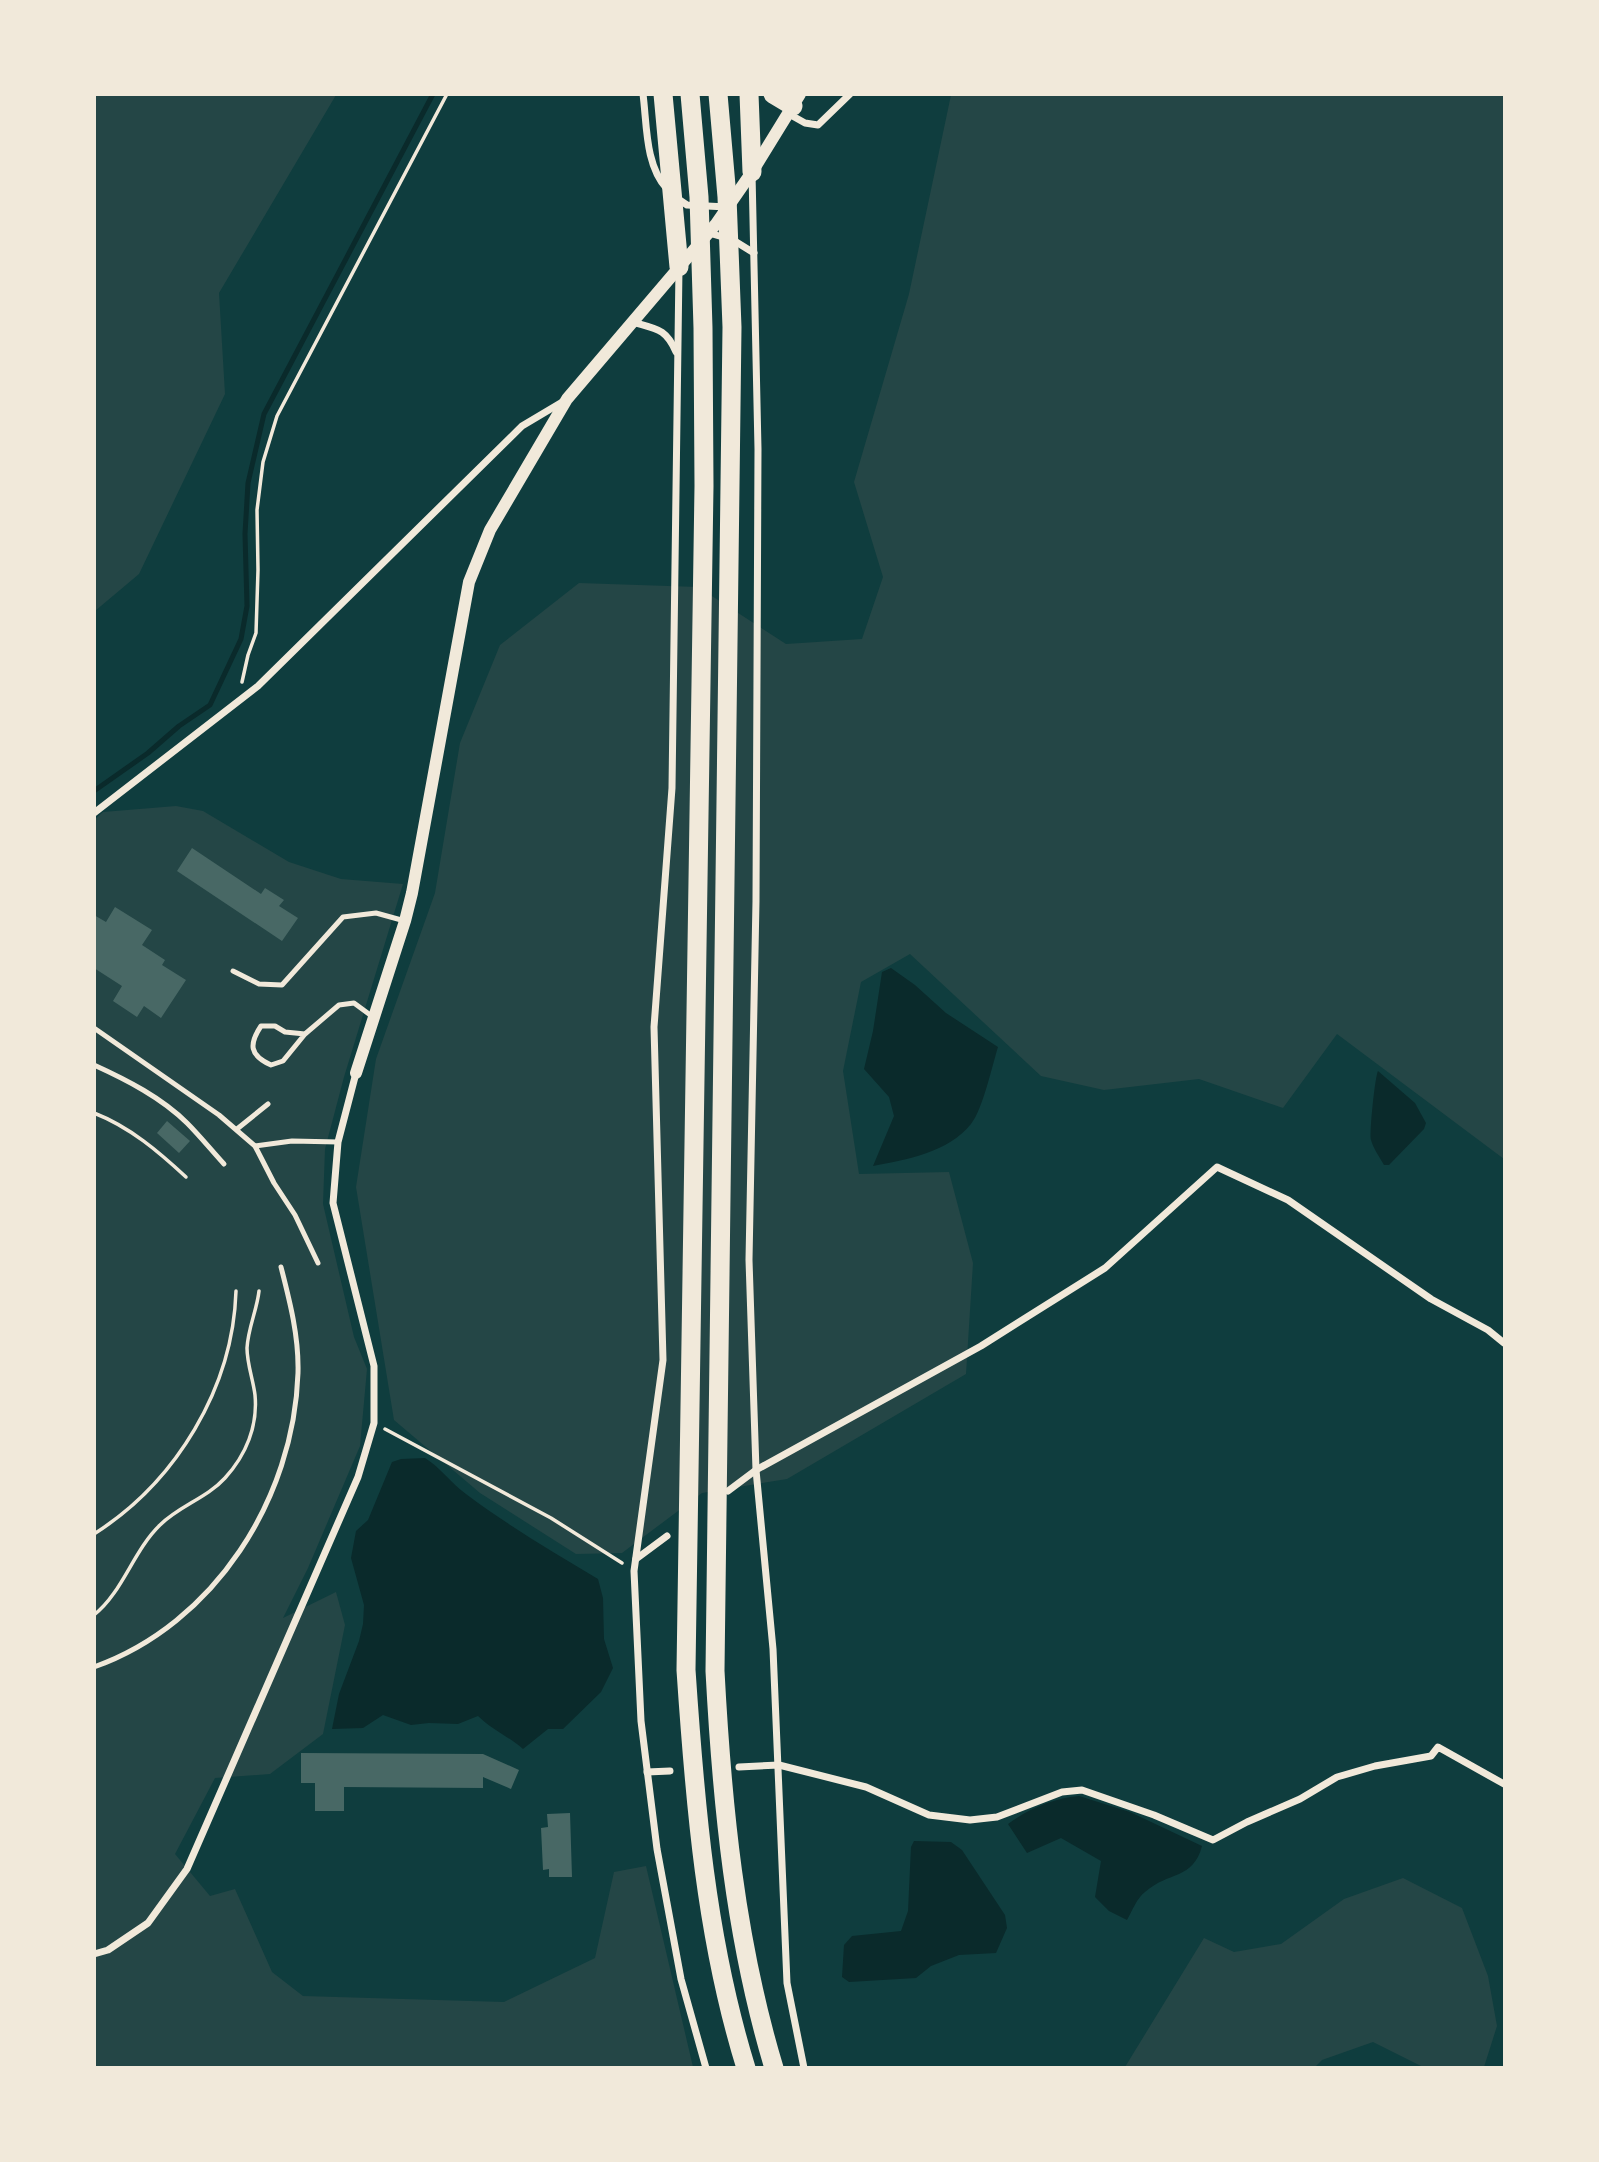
<svg xmlns="http://www.w3.org/2000/svg" width="1599" height="2162" font-family="Mulish,sans-serif">
	<style>
		.green { fill: #244646 }
		.water { fill: #0a2a2b }
		.lines { fill: none; stroke-linecap: round; stroke-linejoin: round }
		.stream { stroke: #0a2a2b; stroke-width: 5 }
		.building { fill: #486865 }
		.path { stroke: #f1e9da; stroke-width: 3.5 }
		.service { stroke: #f1e9da; stroke-width: 5 }
		.minor { stroke: #f1e9da; stroke-width: 7 }
		.tertiary { stroke: #f1e9da; stroke-width: 12 }
		.motorway { stroke: #f1e9da; stroke-width: 19 }
	</style>
	<rect width="100%" height="100%" fill="#0f3d3e"/>
	<g class="green">
		<polygon points="95,94 336,95 219,293 225,394 139,574 95,611"/>
		<polygon points="951,95 1504,95 1504,1159 1337,1034 1283,1108 1199,1079 1104,1090 1041,1076 910,954 861,982 843,1071 859,1174 949,1172 973,1263 966,1374 787,1479 702,1493 622,1553 576,1554 480,1493 394,1420 356,1187 376,1059 435,893 460,743 500,645 579,583 698,587 786,644 862,639 883,577 854,482 909,294"/>
		<polygon points="176,806 203,811 289,862 341,879 403,884 344,1077 325,1149 323,1204 354,1337 367,1369 360,1446 308,1568 283,1618 336,1592 345,1625 323,1734 270,1774 215,1778 175,1854 210,1896 235,1889 272,1972 303,1996 504,2002 595,1958 614,1872 646,1866 693,2067 95,2067 94,820 103,812"/>
		<polygon points="1403,1878 1462,1908 1488,1976 1497,2026 1484,2067 1423,2067 1373,2042 1322,2060 1315,2067 1125,2067 1204,1938 1234,1952 1281,1944 1344,1899"/>
	</g>
	<g class="water">
		<path d="M891,968L915,985L946,1013L998,1047C992,1066 983,1109 971,1124C949,1152 906,1160 873,1166L894,1116L889,1097L864,1069L873,1031L882,972Z"/>
		<path d="M1378,1071L1415,1103L1426,1123L1424,1129L1389,1165H1384C1380,1158 1373,1148 1371,1140C1369,1135 1375,1076 1378,1071Z"/>
		<path d="M425,1458C441,1468 451,1483 466,1494C507,1525 553,1552 598,1579L603,1598L604,1639L613,1668L601,1692L563,1729H548L523,1749C508,1736 491,1729 478,1716L458,1724L429,1723L411,1725L383,1715L363,1728L332,1729L339,1694L359,1641L363,1624L364,1605L351,1558L356,1531L368,1520L392,1462L401,1459Z"/>
		<path d="M1079,1796L1130,1812L1202,1846C1193,1880 1169,1871 1145,1892C1137,1898 1132,1911 1127,1920L1109,1911L1095,1897L1101,1861L1061,1838L1027,1853L1008,1824C1028,1809 1054,1798 1079,1796Z"/>
		<polygon points="914,1841 951,1842 962,1850 1005,1915 1007,1928 996,1953 959,1955 931,1966 916,1978 849,1982 842,1977 844,1945 852,1936 901,1931 908,1911 911,1847"/>
	</g>
	<g class="lines">
		<polyline class="stream" points="94,791 148,753 179,726 210,705 241,639 247,606 245,534 248,483 264,414 433,94"/>
	</g>
	<g class="building">
		<polygon points="192,848 261,894 265,888 284,900 279,906 298,918 282,941 177,871"/>
		<polygon points="115,907 152,930 142,945 165,960 162,965 186,980 161,1018 144,1006 137,1017 113,1001 122,986 94,968 94,915 106,922"/>
		<polygon points="167,1121 190,1141 179,1153 157,1133"/>
		<polygon points="301,1753 483,1754 519,1770 511,1789 483,1777 483,1788 344,1787 344,1811 315,1811 315,1783 301,1783"/>
		<polygon points="570,1813 572,1877 549,1877 549,1869 543,1870 541,1828 548,1827 547,1814"/>
	</g>
	<g class="lines">
		<g class="path">
			<polyline points="242,682 248,655 256,633 258,570 257,510 263,462 277,416 447,94"/>
			<path d="M94,1113C130,1127 159,1152 186,1177"/>
			<polyline points="385,1429 551,1518 622,1563"/>
			<path d="M94,1534C176,1482 233,1388 236,1291"/>
			<path d="M94,1615C123,1592 133,1551 160,1525C179,1506 207,1498 225,1478C246,1455 258,1426 255,1395C253,1379 247,1364 247,1348C248,1328 257,1310 259,1291"/>
		</g>
		<g class="service">
			<polyline points="233,971 259,984 282,985 343,917 376,913 405,921"/>
			<polyline points="94,1028 219,1115 255,1146 274,1183 295,1215 318,1263"/>
			<path d="M305,1034L283,1061L271,1065C249,1055 249,1044 261,1026H275L285,1032L305,1034L339,1005L354,1003L373,1017"/>
			<path d="M94,1065C127,1080 162,1098 187,1123C200,1136 212,1151 224,1164"/>
			<polyline points="237,1129 268,1104"/>
			<polyline points="255,1146 292,1141 338,1142"/>
			<path d="M94,1667C215,1624 294,1498 298,1373C299,1337 290,1302 281,1267"/>
		</g>
		<g class="minor">
			<path d="M643,94C647,125 645,165 667,189"/>
			<polyline points="789,114 805,123 818,125 850,94"/>
			<polyline points="752,173 758,449 756,901 749,1260 756,1470 773,1649 787,1983 804,2068"/>
			<polyline points="675,197 687,205 727,207"/>
			<polyline points="709,233 733,240 754,253"/>
			<polyline points="679,268 672,788 654,1027 663,1360 634,1571 641,1721 657,1849 681,1979 706,2068"/>
			<path d="M632,322C656,329 666,328 676,352"/>
			<polyline points="94,813 258,686 522,426 564,401"/>
			<polyline points="728,1491 756,1470 981,1346 1105,1268 1217,1167 1288,1200 1431,1299 1488,1330 1504,1343"/>
			<polyline points="636,1559 667,1536"/>
			<polyline points="739,1767 779,1765 866,1787 929,1815 970,1820 997,1817 1062,1792 1082,1790 1154,1815 1213,1840 1247,1822 1300,1799 1337,1777 1375,1766 1431,1756 1438,1747 1504,1784"/>
			<polyline points="647,1772 670,1771"/>
			<polyline points="94,1954 108,1950 148,1923 187,1869 358,1477 374,1423 374,1366 333,1203 338,1142 356,1073"/>
		</g>
		<polyline class="tertiary" points="356,1073 405,921 412,893 469,582 490,530 567,399 716,224 752,172 800,94"/>
		<g class="motorway">
			<polyline points="663,94 679,267"/>
			<path d="M690,94L699,197L703,328L704,486L686,1670C695,1804 706,1939 746,2068"/>
			<path d="M718,94L727,197L732,327L715,1671C722,1804 735,1939 774,2068"/>
			<polyline points="749,94 752,172"/>
			<polyline points="773,94 793,106"/>
		</g>
	</g>
	<rect width="1599" height="2162" fill="none" stroke="#f1e9da" stroke-width="192"/>
</svg>
